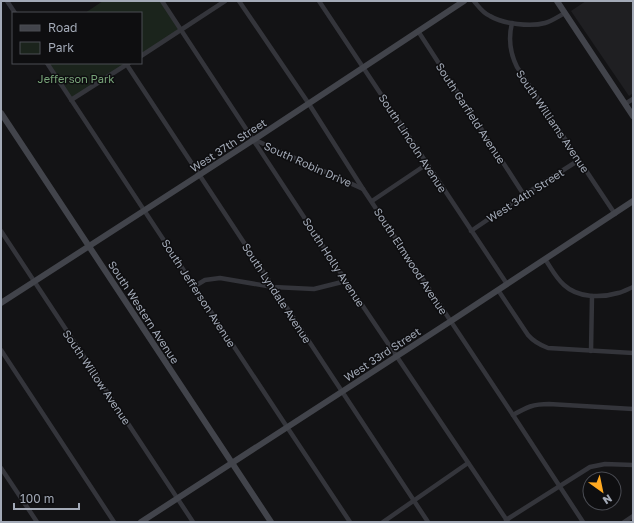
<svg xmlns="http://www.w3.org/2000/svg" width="634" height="523" font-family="'Golos Text',sans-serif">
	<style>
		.built { fill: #1f1f22 }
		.green { fill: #1b241c }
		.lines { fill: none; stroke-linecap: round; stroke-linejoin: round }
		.street { stroke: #34353b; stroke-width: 4.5 }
		.secondary { stroke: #42444b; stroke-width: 6 }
		.labels { text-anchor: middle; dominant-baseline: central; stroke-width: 3; stroke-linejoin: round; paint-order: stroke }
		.park-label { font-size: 11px; fill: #78a479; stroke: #0e0e10 }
		.street-label { font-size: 11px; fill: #a3aab7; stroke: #0e0e10 }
	</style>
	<rect width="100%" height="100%" fill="#131315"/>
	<polygon class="built" points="586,1 633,1 633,93 629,96 571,11"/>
	<g class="green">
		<polygon points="103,1 162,1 181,30 141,56 141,13 85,13"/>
		<polygon points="47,63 129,63 71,100"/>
	</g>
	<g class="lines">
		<g class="street">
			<polyline points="7,1 15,13"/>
			<polyline points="162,1 346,281 508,522"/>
			<polyline points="239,1 309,104 363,189 513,415 583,522"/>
			<polyline points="319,1 507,284"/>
			<path d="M474,1C479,7 483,13 490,16C503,24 531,27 545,23C552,21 559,16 565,13"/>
			<path d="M512,23C508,39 510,53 517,67L615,214"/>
			<polyline points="418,31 524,195"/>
			<polyline points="141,56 225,1"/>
			<polyline points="47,63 287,427 350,522"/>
			<polyline points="127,65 428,522"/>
			<polyline points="71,100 129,63"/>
			<polyline points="625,104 633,99"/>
			<polyline points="255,140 363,189"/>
			<polyline points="372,201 427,164"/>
			<polyline points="1,231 193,522"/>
			<polyline points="471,231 524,195 579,160"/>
			<path d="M545,259C551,268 556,278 564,285C578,298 601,298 618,293C623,292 628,289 633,287"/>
			<polyline points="195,286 205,280 220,278 273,287 314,289 346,281"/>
			<path d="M498,290L528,335C534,342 540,345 548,348L633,353"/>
			<polyline points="1,350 114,522"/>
			<polyline points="591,351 592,296"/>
			<path d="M513,415C527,407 533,404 549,404L633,409"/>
			<polyline points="1,468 37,522"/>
			<polyline points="506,520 590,467 605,464 633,465"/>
			<polyline points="383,522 468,463"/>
			<polyline points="624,522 633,516"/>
		</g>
		<g class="secondary">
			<polyline points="557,1 633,116"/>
			<polyline points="1,113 271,522"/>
			<polyline points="1,303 258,137 464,1"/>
			<polyline points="141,522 451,321 633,201"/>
		</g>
	</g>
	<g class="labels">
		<g class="park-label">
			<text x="76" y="78">Jefferson Park</text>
		</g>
		<g class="street-label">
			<text transform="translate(471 113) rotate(57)">South Garfield Avenue</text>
			<text transform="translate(553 121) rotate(56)">South Williams Avenue</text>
			<text transform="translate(413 143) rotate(57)">South Lincoln Avenue</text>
			<text transform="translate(228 145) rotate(-33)">West 37th Street</text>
			<text transform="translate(308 164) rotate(24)">South Robin Drive</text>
			<text transform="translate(525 195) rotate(-33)">West 34th Street</text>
			<text transform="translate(411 261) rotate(57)">South Elmwood Avenue</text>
			<text transform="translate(334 262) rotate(57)">South Holly Avenue</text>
			<text transform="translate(199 293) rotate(57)">South Jefferson Avenue</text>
			<text transform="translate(277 293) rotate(57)">South Lyndale Avenue</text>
			<text transform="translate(144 312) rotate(57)">South Western Avenue</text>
			<text transform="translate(382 354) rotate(-33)">West 33rd Street</text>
			<text transform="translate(97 377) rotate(56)">South Willow Avenue</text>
		</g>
	</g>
	<rect width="634" height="523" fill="none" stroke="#a3aab7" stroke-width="4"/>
	<rect x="12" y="12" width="130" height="52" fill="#0e0e10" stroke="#4a4c53"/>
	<rect x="20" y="25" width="20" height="6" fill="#42444b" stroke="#4a4c53"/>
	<text x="48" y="32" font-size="12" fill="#a3aab7">Road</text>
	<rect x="20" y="42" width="20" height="12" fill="#1b241c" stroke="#4a4c53"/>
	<text x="48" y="52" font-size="12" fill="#a3aab7">Park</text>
	<g transform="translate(602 491) rotate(147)"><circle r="19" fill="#0e0e10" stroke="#4a4c53"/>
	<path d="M0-3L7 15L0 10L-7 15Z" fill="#ffa921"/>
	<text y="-6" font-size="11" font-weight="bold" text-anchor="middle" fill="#a3aab7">N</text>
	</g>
	<path d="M14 503v6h65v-6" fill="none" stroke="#a3aab7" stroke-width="2"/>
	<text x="20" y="503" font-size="12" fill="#a3aab7" stroke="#0e0e10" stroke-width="3" paint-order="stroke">100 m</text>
</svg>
